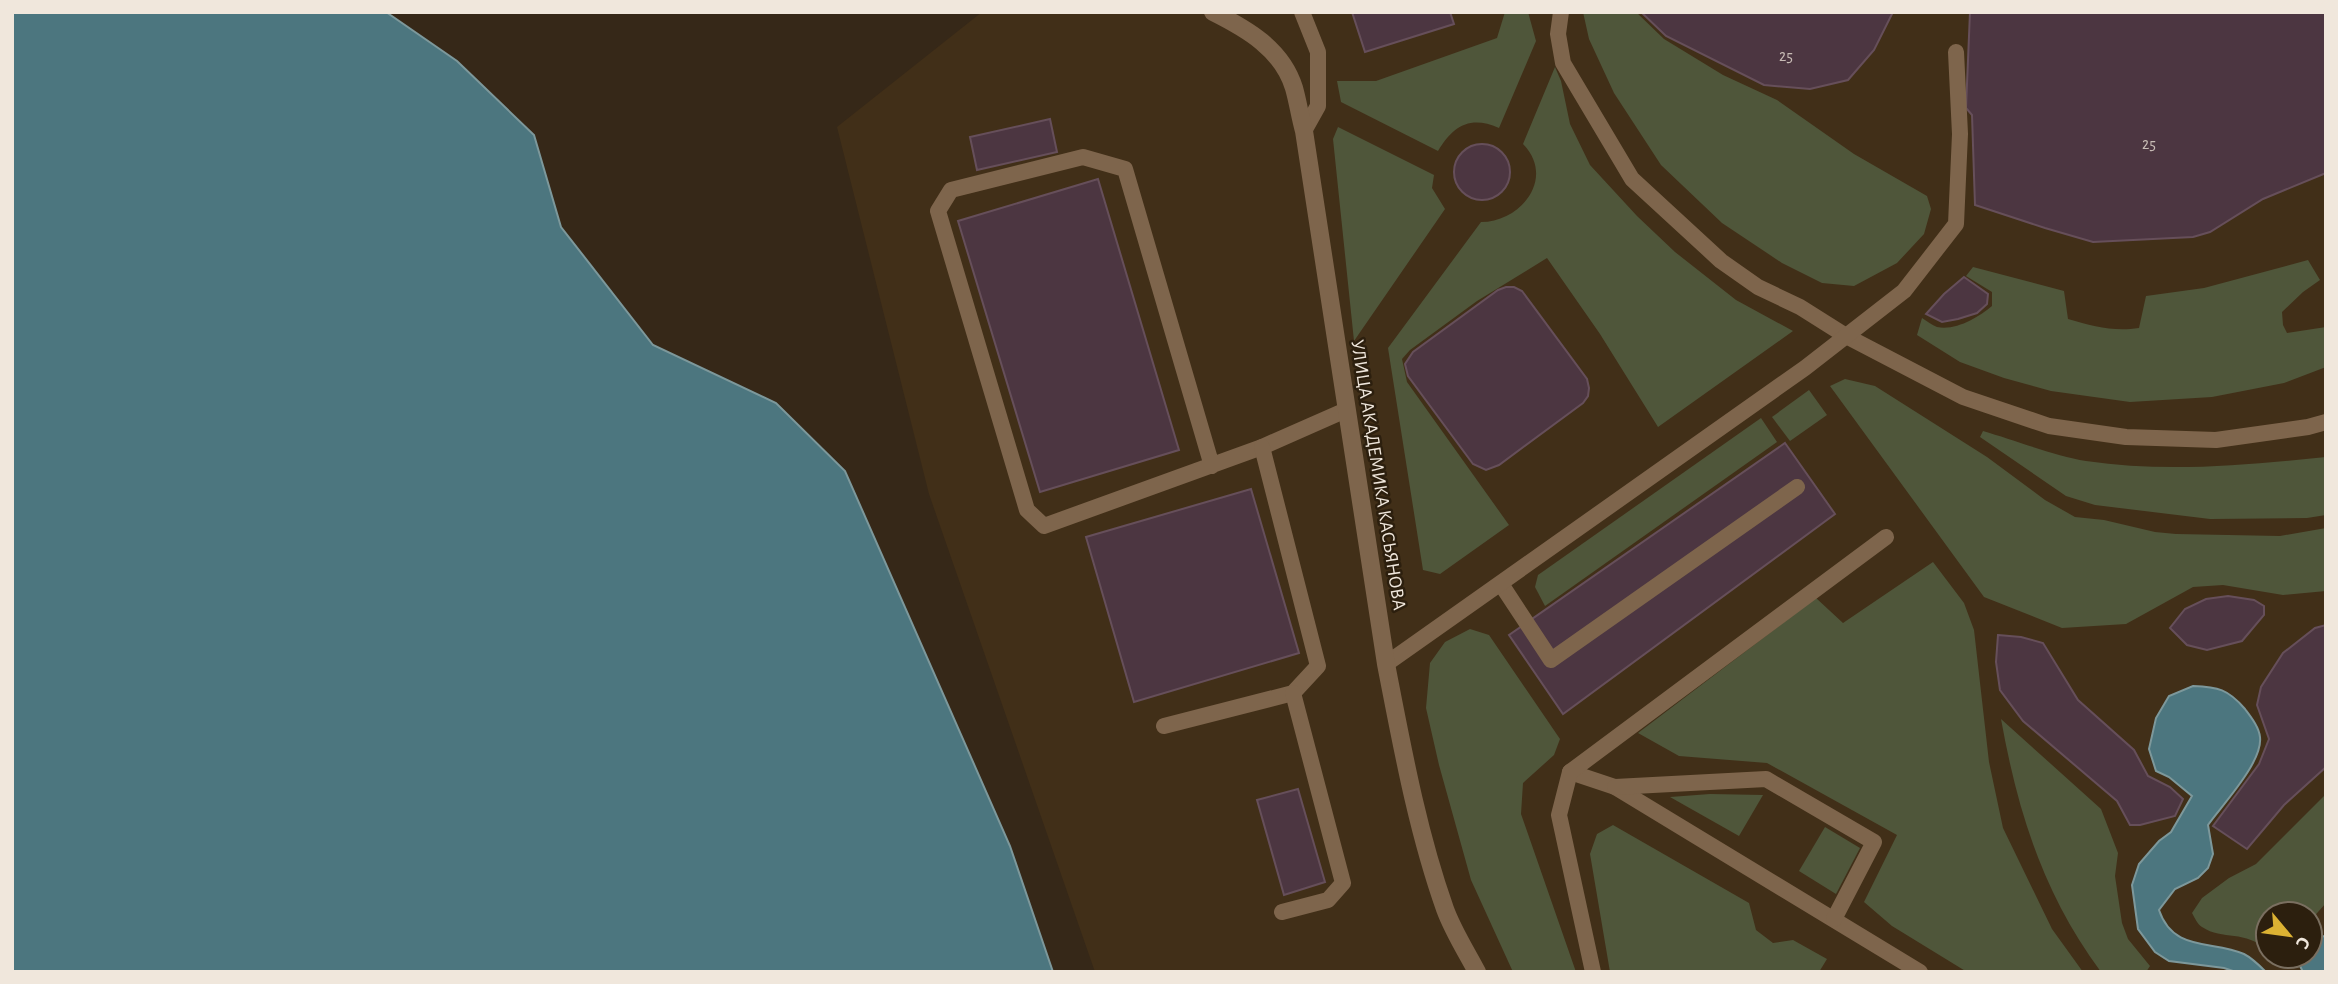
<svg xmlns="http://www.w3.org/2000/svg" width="2338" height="984" font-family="'Alegreya Sans',sans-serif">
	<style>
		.built { fill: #412f18; fill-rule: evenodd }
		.green { fill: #4f563a }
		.water { fill: #4c767f; stroke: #7d989b; stroke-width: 2 }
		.building { fill: #4c3641; stroke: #664f5a; stroke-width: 2 }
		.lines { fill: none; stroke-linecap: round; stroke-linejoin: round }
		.lane { stroke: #7e654c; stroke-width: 16 }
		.street { stroke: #7e654c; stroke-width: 18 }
		.labels { text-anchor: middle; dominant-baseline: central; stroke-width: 5; stroke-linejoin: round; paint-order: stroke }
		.number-label { font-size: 16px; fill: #c7bbb5 }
		.street-label { font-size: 19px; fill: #f0e7dc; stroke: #2c1f0e }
	</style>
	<rect width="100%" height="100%" fill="#362818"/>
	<path class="built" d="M982,12H2326V972H1095L929,494L837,127ZM2268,914H2310V956H2268Z"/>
	<g class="green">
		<path d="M1505,12H1528L1536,41L1499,128C1470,115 1453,126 1438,151L1341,102L1337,81H1376L1497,38Z"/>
		<polygon points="1583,12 1636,12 1664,39 1723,75 1777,100 1854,154 1927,196 1931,209 1924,234 1897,263 1854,286 1822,283 1782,263 1722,223 1661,165 1614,93 1589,39"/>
		<path d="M1555,67L1561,81L1570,124L1590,165L1637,216L1675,252L1736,300L1793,331L1658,427L1600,334L1547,258L1477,301L1410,350L1402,359L1407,382L1509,525L1440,574L1423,570L1388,348L1481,222C1521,222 1556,178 1523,144Z"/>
		<polygon points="1338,127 1434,175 1432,188 1445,209 1354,341 1333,139"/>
		<path d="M2308,260L2320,280L2303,292L2282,312L2283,325L2287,333L2326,327V367L2284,383L2212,397L2130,402L2051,391L2004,378L1960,362L1917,335L1922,318C1927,321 1932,325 1937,327C1956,331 1979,317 1992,306V292L1966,276L1973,267L2064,291L2068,319C2093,326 2113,332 2139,328L2146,296L2204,288Z"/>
		<polygon points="1845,379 1875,386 1987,457 2045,500 2075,517 2104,520 2155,532 2176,534 2280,536 2326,528 2326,591 2283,595 2223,585 2193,587 2126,624 2062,628 1984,597 1830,386"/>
		<polygon points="1809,390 1827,415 1790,441 1772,417"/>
		<polygon points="1761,418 1777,442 1545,606 1535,587 1538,575"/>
		<path d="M1983,431C2014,440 2055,456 2086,461C2167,473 2245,465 2326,457V515L2307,518L2210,519L2095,505L2066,496L1980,437Z"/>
		<polygon points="1933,562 1964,603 1974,630 1989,762 2003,828 2052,929 2083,972 1967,972 1892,926 1864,902 1897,835 1767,763 1679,756 1638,733 1816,598 1843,623"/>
		<polygon points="1470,629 1489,635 1560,739 1554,755 1523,783 1521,814 1576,972 1513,972 1471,880 1439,765 1426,708 1430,663 1445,642"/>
		<path d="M2001,719L2101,809L2118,853L2115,876L2122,923L2128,939L2150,966L2146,972H2101C2043,893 2018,813 2001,719Z"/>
		<polygon points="1710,794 1763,795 1739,836 1670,797"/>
		<path d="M2326,794V903L2310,921V914H2268V951C2245,929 2223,941 2202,927C2197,924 2195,918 2192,913L2202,898L2229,878L2256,864Z"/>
		<polygon points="1613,825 1749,903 1756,930 1773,943 1793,940 1827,959 1819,972 1610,972 1590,854 1597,834"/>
		<polygon points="1825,827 1860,848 1836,894 1799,871"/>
	</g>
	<g class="water">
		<polygon points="12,12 386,12 457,61 534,135 561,227 653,345 776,403 845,471 1010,846 1053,972 12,972"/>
		<path d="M2193,686C2218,687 2228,689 2245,709C2251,717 2259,727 2260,737C2263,762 2223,804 2208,825L2213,854L2208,868L2198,878L2175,889L2159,910C2173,952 2212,940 2244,954C2252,958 2259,965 2266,972H2236L2224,968L2169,961L2155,952L2138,929L2132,885L2139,864L2159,841L2171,832L2192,796L2169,777L2156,771L2149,749L2156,718L2169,696Z"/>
		<polygon points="2326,936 2326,972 2303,972 2300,966 2303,956 2310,956 2311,943 2318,937"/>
	</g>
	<g class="building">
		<polygon points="1352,12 1450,12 1454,24 1365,52"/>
		<polygon points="1641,12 1893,12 1874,50 1848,80 1810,89 1764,85 1666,36"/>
		<polygon points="1970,12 2326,12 2326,173 2263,199 2210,232 2193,237 2093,242 2045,228 1975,205 1972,115 1966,108"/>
		<polygon points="1050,119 1057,152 977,170 970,137"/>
		<circle cx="1482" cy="172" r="28"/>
		<polygon points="1098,179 1179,450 1040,492 958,221"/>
		<polygon points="1964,277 1988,294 1987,304 1977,313 1958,319 1942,322 1926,314 1944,294"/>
		<polygon points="1506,287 1514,287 1522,291 1587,379 1589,388 1588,396 1583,403 1499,465 1486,470 1473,464 1408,376 1405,364 1413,352 1498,290"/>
		<polygon points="1785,443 1835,514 1563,714 1509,635"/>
		<polygon points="1251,489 1299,653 1134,702 1086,537"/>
		<polygon points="2228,596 2254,600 2264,606 2264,615 2242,641 2207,650 2187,645 2170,628 2185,609 2206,599"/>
		<polygon points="2326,625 2326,767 2284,805 2247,849 2213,826 2259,764 2269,739 2257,705 2261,687 2283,653 2315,628"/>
		<polygon points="1998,635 2021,637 2043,643 2078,700 2134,750 2148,776 2170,787 2183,799 2175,816 2140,825 2130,825 2117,801 2023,721 2000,690 1996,662"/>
		<polygon points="1298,789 1325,882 1284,895 1257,800"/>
	</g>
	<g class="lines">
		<g class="lane">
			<polyline points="1302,12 1318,52 1318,106 1304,131"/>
			<polyline points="1561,12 1558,34 1563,63 1632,179 1721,261 1758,287 1800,307 1846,336 1963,397 2049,426 2126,437 2216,440 2308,427 2326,422"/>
			<polyline points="1212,466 1125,169 1083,157 951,190 938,211 1027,510 1044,526 1262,447 1346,410"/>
			<polyline points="1501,584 1551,660 1797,487"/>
			<polyline points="1386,664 1805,368 1904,291 1956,224 1960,134 1956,52"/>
			<polyline points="1164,726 1293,693 1318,666 1262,447"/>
			<polyline points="1570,772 1615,787 1920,972"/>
			<polyline points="1615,787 1766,779 1874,842 1834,919"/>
			<polyline points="1282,912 1328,900 1343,883 1293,693"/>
			<polyline points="1593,972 1559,815 1570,772 1886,537"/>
		</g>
		<path class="street" d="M1213,12C1247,29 1282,49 1294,88C1298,102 1300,117 1304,131L1386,664C1402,746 1417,830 1445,909C1453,931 1466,951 1477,972"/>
	</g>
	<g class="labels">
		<g class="number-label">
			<text x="1786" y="56">25</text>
			<text x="2149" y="144">25</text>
		</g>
		<g class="street-label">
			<text transform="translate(1378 475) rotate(81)">УЛИЦА АКАДЕМИКА КАСЬЯНОВА</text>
		</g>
	</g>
	<rect width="2338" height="984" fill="none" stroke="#f0e7dc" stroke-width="28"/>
	<g transform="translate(2289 935) rotate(119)"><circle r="33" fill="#2c1f0e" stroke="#7a6f60" stroke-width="2"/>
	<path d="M0-5L12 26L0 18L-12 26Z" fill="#dcb233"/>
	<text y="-10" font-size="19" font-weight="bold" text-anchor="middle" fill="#f0e7dc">С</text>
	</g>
</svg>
